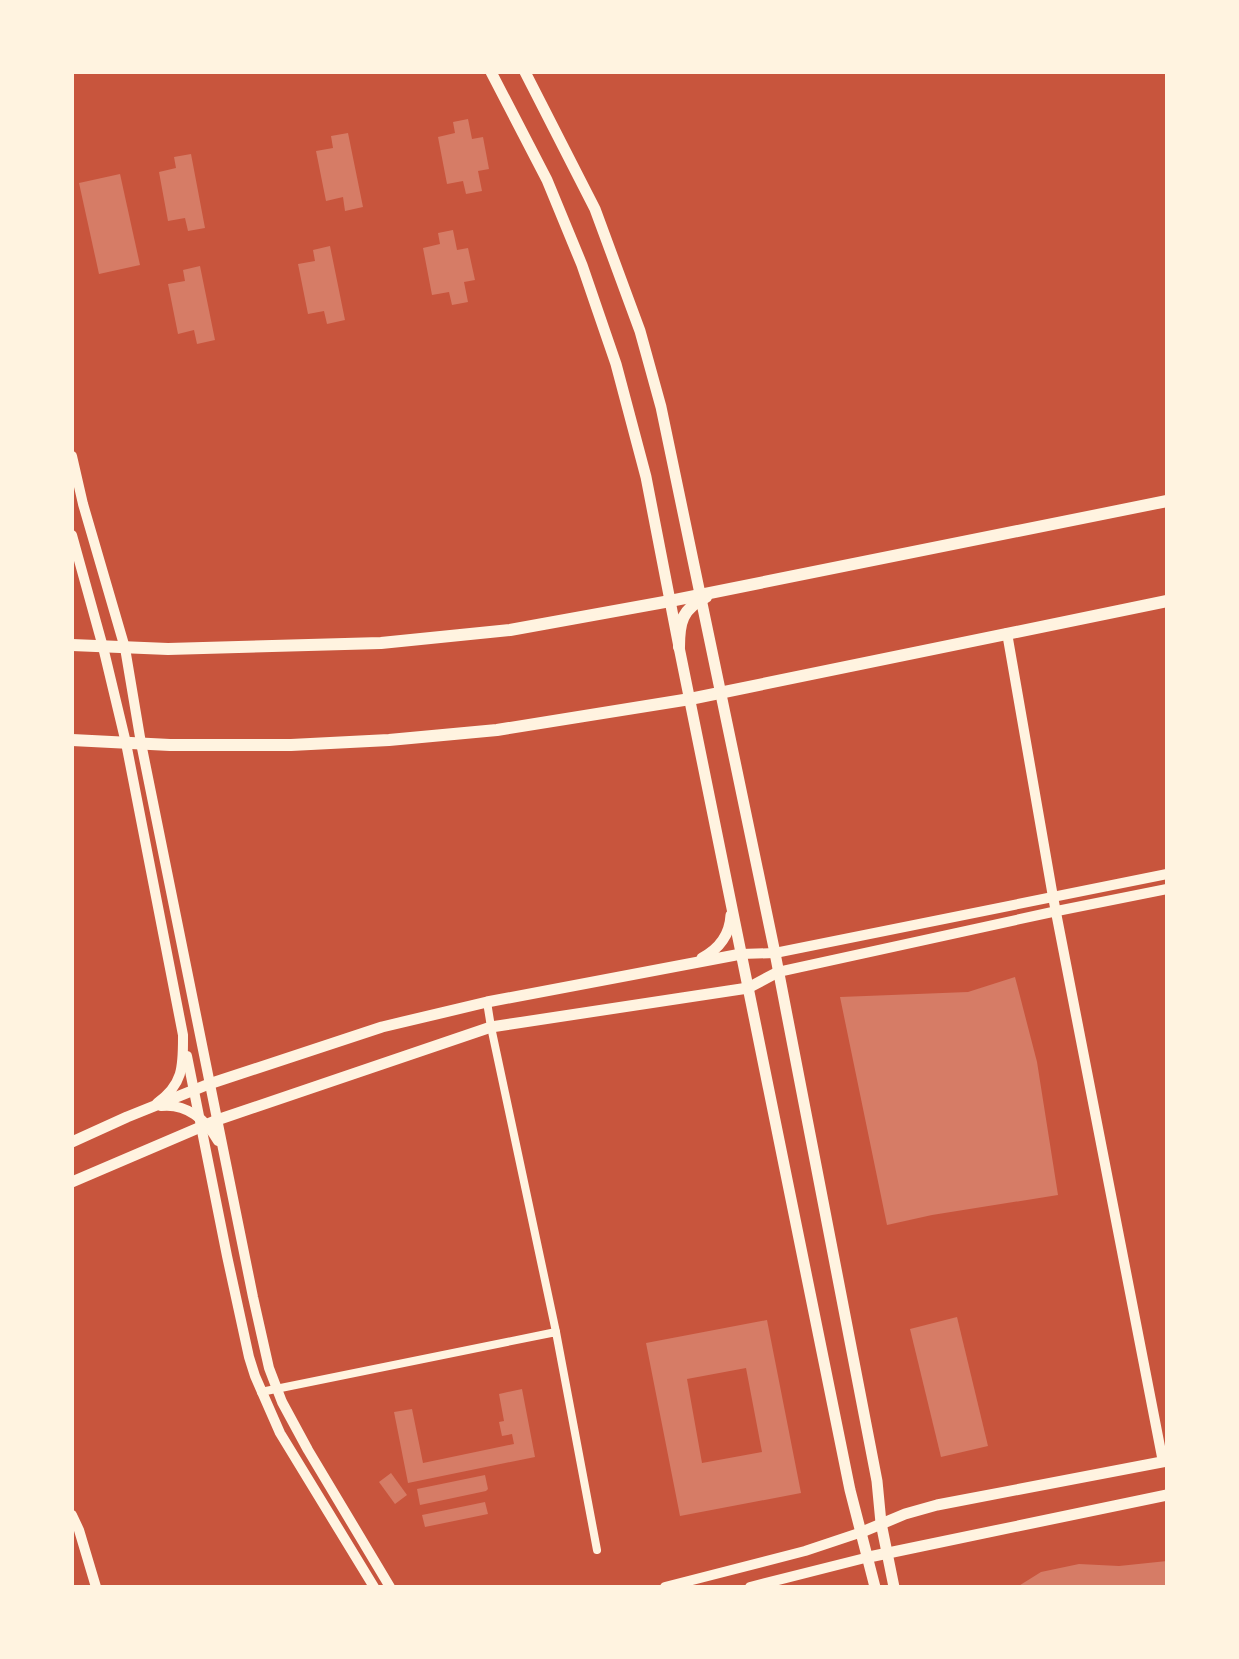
<svg xmlns="http://www.w3.org/2000/svg" width="1239" height="1659" font-family="'Space Grotesk',sans-serif">
	<style>
		.building { fill: #d67c66; fill-rule: evenodd }
		.lines { fill: none; stroke-linecap: round; stroke-linejoin: round }
		.minor { stroke: #fff3e0; stroke-width: 8 }
		.tertiary { stroke: #fff3e0; stroke-width: 10 }
		.secondary { stroke: #fff3e0; stroke-width: 11 }
		.primary { stroke: #fff3e0; stroke-width: 12 }
	</style>
	<rect width="100%" height="100%" fill="#c8553d"/>
	<g class="building">
		<polygon points="468,119 472,139 483,137 489,169 478,171 482,191 466,194 463,181 447,184 438,137 455,133 453,122"/>
		<polygon points="348,133 363,207 345,211 343,197 326,201 316,151 333,148 331,136"/>
		<polygon points="191,154 205,228 188,231 185,218 168,221 159,172 176,168 174,157"/>
		<polygon points="120,174 140,265 99,274 79,183"/>
		<polygon points="453,230 457,250 468,248 475,280 464,282 468,302 452,305 449,292 432,295 423,248 440,244 438,233"/>
		<polygon points="330,246 345,320 327,324 324,311 308,314 298,264 315,261 313,250"/>
		<polygon points="200,266 215,340 197,344 194,330 178,334 168,284 185,281 183,270"/>
		<polygon points="1015,977 1037,1062 1058,1195 932,1215 887,1225 840,997 968,992"/>
		<polygon points="957,1317 988,1446 941,1457 910,1329"/>
		<path d="M767,1320L801,1493L680,1516L646,1343ZM746,1368L762,1452L702,1463L687,1379Z"/>
		<polygon points="522,1389 535,1457 408,1483 394,1412 412,1409 423,1463 514,1444 512,1434 502,1436 499,1422 504,1421 499,1394"/>
		<polygon points="391,1473 407,1495 395,1504 379,1482"/>
		<polygon points="485,1475 488,1489 486,1491 420,1505 417,1489"/>
		<polygon points="485,1502 488,1514 425,1527 422,1515"/>
		<polygon points="1167,1561 1167,1587 1017,1587 1041,1572 1079,1564 1119,1566"/>
	</g>
	<g class="lines">
		<g class="minor">
			<polyline points="487,1002 491,1027 556,1332"/>
			<polyline points="261,1392 556,1332 597,1550"/>
		</g>
		<g class="tertiary">
			<polyline points="72,456 83,504 125,648 141,743 253,1297 269,1368 282,1402 308,1450 390,1587"/>
			<path d="M72,535L103,647L126,743L183,1035C183,1065 184,1084 157,1103"/>
			<polyline points="1007,633 1053,897 1163,1462"/>
			<polyline points="741,954 775,953 1167,874"/>
			<polyline points="778,972 1057,911 1167,889"/>
			<polyline points="187,1056 227,1256 249,1357 255,1376 280,1433 374,1587"/>
			<path d="M161,1106C187,1103 206,1120 218,1141"/>
			<polyline points="72,1515 79,1530 96,1587"/>
			<polyline points="665,1587 805,1551 862,1532"/>
			<polyline points="750,1587 869,1557"/>
		</g>
		<g class="secondary">
			<polyline points="491,72 547,180 582,265 616,364 646,477 679,647 850,1490 875,1587"/>
			<polyline points="525,72 595,209 640,331 661,407 775,953 877,1481 881,1523 894,1587"/>
			<path d="M702,958C719,949 730,934 731,915"/>
			<polyline points="72,1142 127,1117 209,1084 382,1027 487,1002 741,954"/>
			<polyline points="72,1182 217,1120 491,1027 748,988 778,972"/>
			<polyline points="862,1532 905,1514 937,1505 1167,1461"/>
			<polyline points="869,1557 1167,1495"/>
		</g>
		<g class="primary">
			<polyline points="72,645 168,649 381,643 510,630 670,601 1167,501"/>
			<path d="M679,647C679,622 682,609 706,597"/>
			<polyline points="72,740 170,745 291,745 389,740 497,730 690,699 1167,601"/>
		</g>
	</g>
	<rect width="1239" height="1659" fill="none" stroke="#fff3e0" stroke-width="148"/>
</svg>
